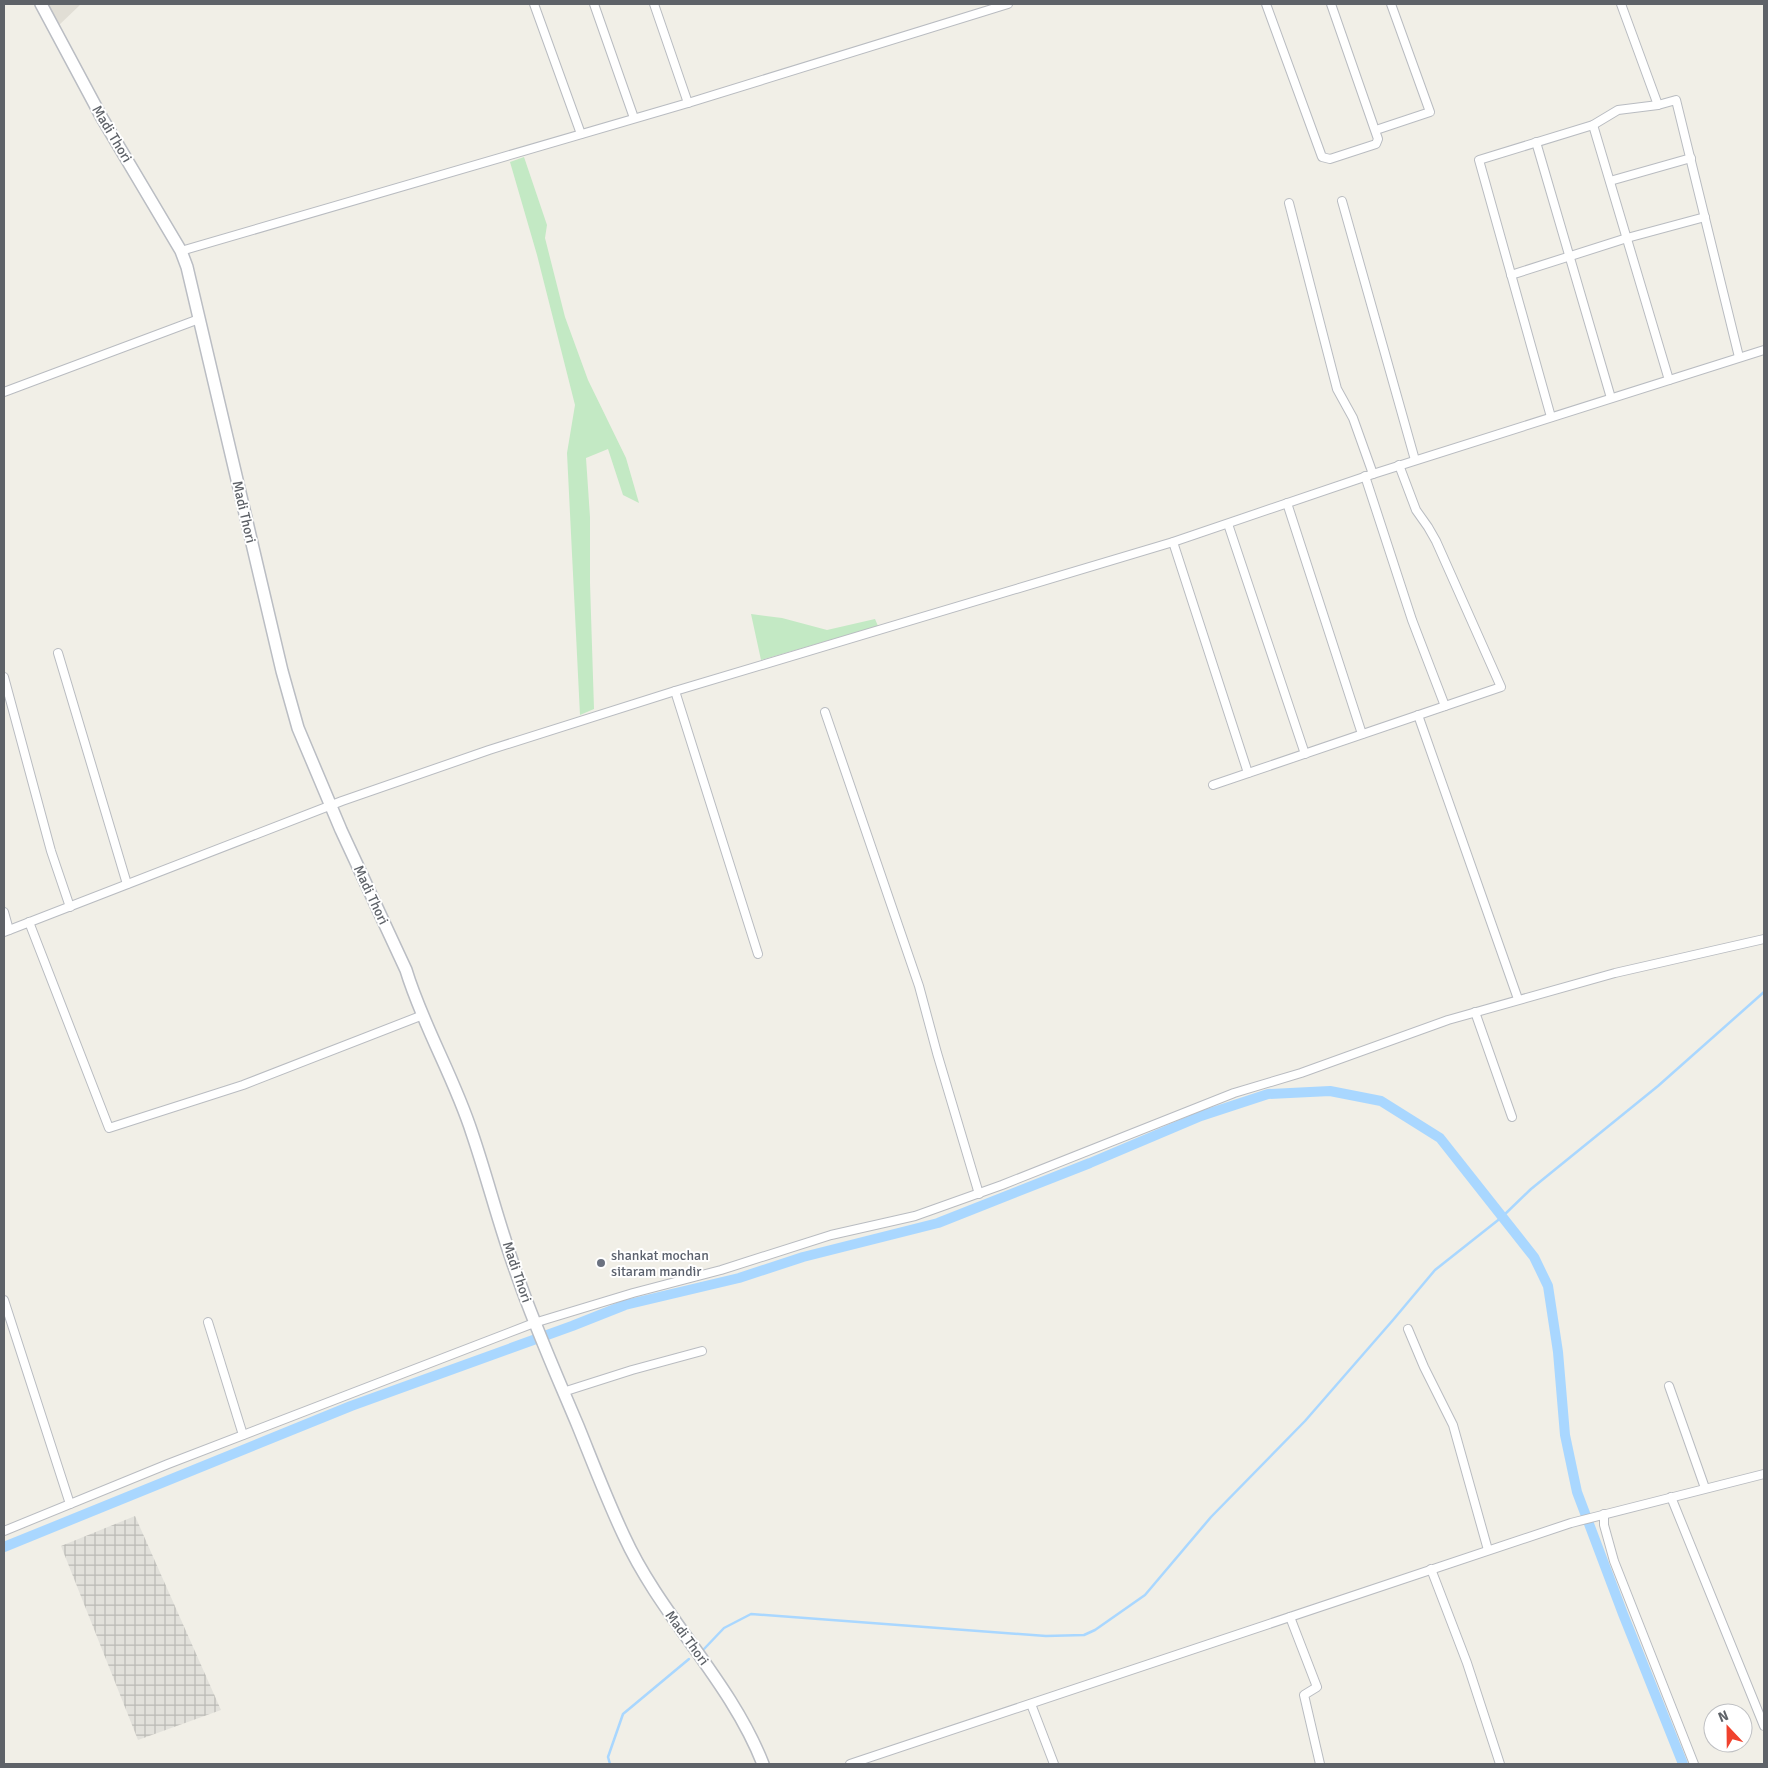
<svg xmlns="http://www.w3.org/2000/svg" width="1768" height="1768" font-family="Signika,sans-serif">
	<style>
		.industrial { fill: url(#industrial-grid) }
		.education { fill: #e1ded5 }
		.green { fill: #c3e9c4 }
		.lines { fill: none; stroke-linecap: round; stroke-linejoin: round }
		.stream { stroke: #a9d7ff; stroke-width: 2.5 }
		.canal { stroke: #a9d7ff; stroke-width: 10 }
		.minor-casing { stroke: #b9bcc1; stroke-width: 10 }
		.secondary-casing { stroke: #babdc3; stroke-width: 14 }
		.minor { stroke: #fff; stroke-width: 8 }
		.secondary { stroke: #fff; stroke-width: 11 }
		.worship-dot { fill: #6b7280; stroke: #fff; stroke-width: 2 }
		.labels { text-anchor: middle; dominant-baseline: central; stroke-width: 4; stroke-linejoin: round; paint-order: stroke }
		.street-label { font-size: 14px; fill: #5e6268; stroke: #fff }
		.worship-label { font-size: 14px; fill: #5b616d; stroke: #fff; text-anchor: start }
	</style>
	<defs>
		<pattern id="industrial-grid" width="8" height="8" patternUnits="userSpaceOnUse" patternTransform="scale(1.25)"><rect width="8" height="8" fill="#e2e1db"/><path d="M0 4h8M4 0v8" fill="none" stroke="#babab5"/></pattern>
	</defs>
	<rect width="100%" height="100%" fill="#f1efe7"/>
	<polygon class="industrial" points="135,1516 221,1710 138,1740 61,1546"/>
	<polygon class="education" points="47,4 81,4 58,26"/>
	<g class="green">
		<polygon points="524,157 547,225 545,238 565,317 588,380 626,458 639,503 623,495 608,449 586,458 590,517 590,583 594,709 580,715 567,453 575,405 537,255 510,162"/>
		<polygon points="751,614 782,618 827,630 875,619 878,626 761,660"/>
	</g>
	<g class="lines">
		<g class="stream">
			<polyline points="704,1649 724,1628 751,1614 1046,1636 1084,1635 1095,1630 1145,1595 1211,1517 1305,1421 1393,1320 1435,1270 1502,1217 1531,1189 1658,1086 1764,992"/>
			<polyline points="610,1764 608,1757 623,1714 689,1659"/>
		</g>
		<polyline class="canal" points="4,1547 351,1406 572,1326 625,1305 739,1278 803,1257 938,1223 1090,1163 1201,1116 1268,1094 1330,1091 1381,1101 1440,1138 1534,1257 1548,1286 1558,1352 1565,1435 1577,1492 1623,1614 1683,1764"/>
		<defs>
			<g id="minor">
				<polyline points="534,4 581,134"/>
				<polyline points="594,4 634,118"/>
				<polyline points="654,4 688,103"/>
				<polyline points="1266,4 1322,157 1330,159 1376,144 1378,139 1331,4"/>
				<polyline points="1621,4 1658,105"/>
				<polyline points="1593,125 1669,380"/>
				<polyline points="1376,130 1430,112 1391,4"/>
				<polyline points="1536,142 1611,398"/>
				<polyline points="1610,181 1691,158"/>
				<polyline points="1342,201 1415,460"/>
				<polyline points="1289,203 1337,389 1353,418 1373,474"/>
				<polyline points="181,251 688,103 1008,4"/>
				<polyline points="1511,275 1627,238 1705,217"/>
				<polyline points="4,392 199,319"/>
				<polyline points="1551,417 1479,160 1593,125 1618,110 1658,105 1676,100 1739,357"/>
				<polyline points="1365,476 1412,620 1445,706"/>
				<polyline points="1287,503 1362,734"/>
				<polyline points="1228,524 1305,754"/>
				<polyline points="1173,542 1248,773"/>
				<polyline points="58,653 127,884"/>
				<polyline points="4,677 51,851 70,907"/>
				<polyline points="675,691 758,954"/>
				<polyline points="825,712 919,986 937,1053 979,1194"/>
				<polyline points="1418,715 1518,999"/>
				<polyline points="1213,785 1501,687 1436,541 1428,527 1416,510 1399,465"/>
				<polyline points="4,912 9,930"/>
				<polyline points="29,922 109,1128 243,1085 423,1015"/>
				<polyline points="4,932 342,801 489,750 675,691 1173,542 1373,474 1764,350"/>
				<polyline points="1475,1012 1512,1117"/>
				<polyline points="4,1300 70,1504"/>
				<polyline points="208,1322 243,1435"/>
				<polyline points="1408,1329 1424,1367 1453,1425 1488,1550"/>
				<polyline points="1669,1386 1705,1488"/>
				<polyline points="563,1392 632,1370 702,1351"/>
				<polyline points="1671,1497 1764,1726"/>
				<polyline points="1604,1514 1604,1525 1614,1561 1694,1764"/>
				<polyline points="4,1531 168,1464 534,1323 633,1293 721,1270 831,1235 915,1216 1002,1185 1234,1093 1301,1073 1448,1020 1615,973 1764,939"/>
				<polyline points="1431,1569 1467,1663 1500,1764"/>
				<polyline points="1290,1617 1317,1687 1304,1695 1320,1764"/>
				<polyline points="1031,1704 1054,1764"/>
				<polyline points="850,1764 1571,1523 1764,1474"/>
			</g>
			<path id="secondary" d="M41,4L102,118L181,251L187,267L282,671L298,728L341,830L406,970C423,1026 454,1077 472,1133C488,1180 500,1229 517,1275C535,1327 557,1376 578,1426C593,1463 607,1500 624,1536C661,1617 730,1680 763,1764"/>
		</defs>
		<use href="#minor" class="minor-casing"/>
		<use href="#secondary" class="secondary-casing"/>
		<use href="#minor" class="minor"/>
		<use href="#secondary" class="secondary"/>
	</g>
	<circle class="worship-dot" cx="601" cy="1263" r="5"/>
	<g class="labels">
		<g class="street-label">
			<text transform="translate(112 134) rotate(59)">Madi Thori</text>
			<text transform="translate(244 512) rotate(77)">Madi Thori</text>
			<text transform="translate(371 895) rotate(65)">Madi Thori</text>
			<text transform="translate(517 1272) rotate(71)">Madi Thori</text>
			<text transform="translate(687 1638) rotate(54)">Madi Thori</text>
		</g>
		<g class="worship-label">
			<text x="611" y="1255">shankat mochan<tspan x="611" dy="16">sitaram mandir</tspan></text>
		</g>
	</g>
	<rect width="1768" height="1768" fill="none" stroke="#5e6268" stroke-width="10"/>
	<g transform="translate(1728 1728) rotate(338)"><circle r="24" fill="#ffffff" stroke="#bfc0c3"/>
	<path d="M0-4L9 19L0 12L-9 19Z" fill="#f0422e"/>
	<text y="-8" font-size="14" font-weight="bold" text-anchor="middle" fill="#5e6268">N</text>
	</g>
</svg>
